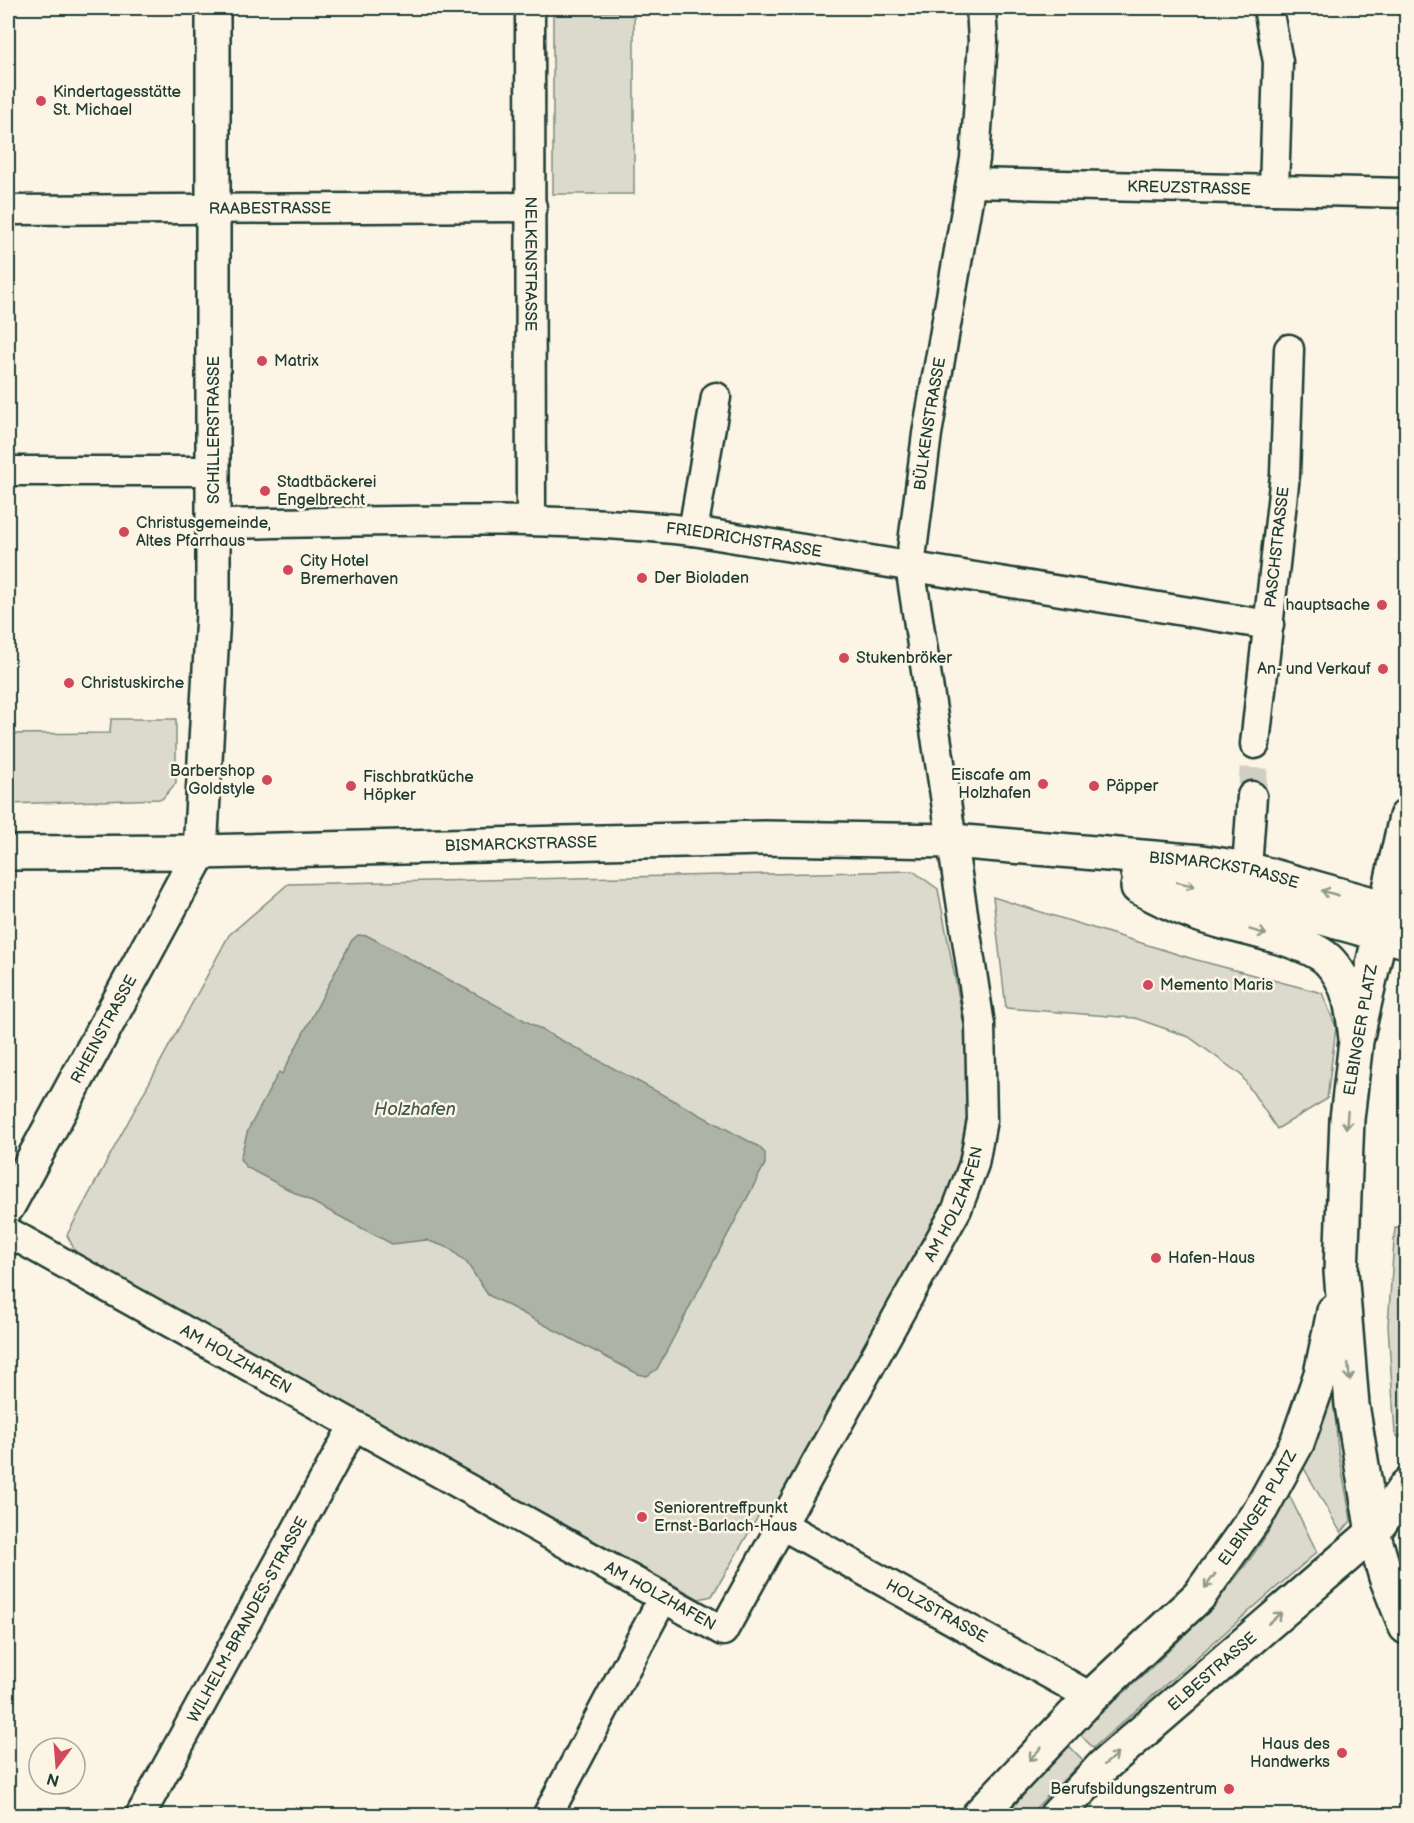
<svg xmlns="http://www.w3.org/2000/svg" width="1414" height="1823" font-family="'Balsamiq Sans',sans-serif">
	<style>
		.green { fill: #dcdacc; stroke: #7e8c80; stroke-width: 1.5 }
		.water { fill: #aeb3a7; stroke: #758479; stroke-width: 1.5 }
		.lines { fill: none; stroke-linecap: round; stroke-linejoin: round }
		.minor-tunnel { stroke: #d0d0c2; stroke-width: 28; stroke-dasharray: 28 14; stroke-linecap: butt }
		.minor-casing { stroke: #1f3d34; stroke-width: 33 }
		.tertiary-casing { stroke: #1f3d34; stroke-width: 38 }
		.primary-casing { stroke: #1f3d34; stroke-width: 38 }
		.minor { stroke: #fcf5e5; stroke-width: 28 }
		.tertiary { stroke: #fcf5e5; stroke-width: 33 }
		.primary { stroke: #fcf5e5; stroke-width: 33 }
		.oneway { stroke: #8e998c }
		.poi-dot { fill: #d1495b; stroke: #fcf5e5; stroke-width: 2 }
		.labels { text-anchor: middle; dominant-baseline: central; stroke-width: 5; stroke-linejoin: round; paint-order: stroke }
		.poi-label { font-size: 16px; fill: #1f3d34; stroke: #fcf5e5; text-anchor: start }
		.street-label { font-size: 16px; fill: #1f3d34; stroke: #fcf5e5 }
		.water-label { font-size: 18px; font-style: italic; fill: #435a51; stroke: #fcf5e5 }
	</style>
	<rect width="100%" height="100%" fill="#fcf5e5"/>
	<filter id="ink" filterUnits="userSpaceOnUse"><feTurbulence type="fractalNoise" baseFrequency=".0167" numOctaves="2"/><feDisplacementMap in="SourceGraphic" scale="12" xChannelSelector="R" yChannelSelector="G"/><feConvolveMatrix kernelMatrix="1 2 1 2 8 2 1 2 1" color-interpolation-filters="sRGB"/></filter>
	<g filter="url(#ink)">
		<g class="green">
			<rect x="553" y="12" width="81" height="182"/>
			<polygon points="111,719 176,719 176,783 162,799 8,804 8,734 110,733"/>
			<polygon points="913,871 938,889 964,1025 972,1119 940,1215 787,1499 763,1508 712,1596 699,1599 76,1253 67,1235 229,935 288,884"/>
			<polygon points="993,897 1193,959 1322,993 1336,1027 1327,1099 1277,1129 1241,1075 1189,1037 1135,1018 1006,1008"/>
			<polygon points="1395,1227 1406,1228 1406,1413 1403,1433 1399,1438 1395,1434 1388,1325"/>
			<polygon points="1328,1388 1333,1391 1338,1450 1350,1514 1351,1521 1341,1533 1301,1463"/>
			<path d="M1289,1495L1317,1552L1093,1748L1079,1733C1158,1662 1241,1592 1289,1495Z"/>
			<polygon points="1068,1745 1083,1760 1029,1815 1005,1816"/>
		</g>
		<polygon class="water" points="358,935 368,936 758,1146 765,1153 765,1164 657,1369 647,1376 638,1374 488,1295 467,1263 449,1248 426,1240 392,1244 246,1167 240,1159 248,1130 279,1072 282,1074 352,940"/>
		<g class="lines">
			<polyline class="minor-tunnel" points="1252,796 1255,744"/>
			<defs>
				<g id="minor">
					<path id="s1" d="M530,8L531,521"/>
					<polyline points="1268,8 1278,62 1274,190"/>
					<path id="s2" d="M971,183L1406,193"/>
					<path id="s3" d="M8,210L532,207"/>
					<polyline points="8,471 214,471"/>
					<path id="s4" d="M214,524C373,522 534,514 693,531L1269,625"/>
					<polyline points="693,531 716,397"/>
					<path id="s5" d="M1255,744L1285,475L1289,349"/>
					<polyline points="1247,869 1252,796"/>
					<path id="s6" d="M8,1232L723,1631L957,1209L974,1164L982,1120L980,1025L910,566L927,434L975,159L983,41L981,8"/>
					<path id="s7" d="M782,1525L1091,1697"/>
					<path id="s8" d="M140,1816L354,1425"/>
					<polyline points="547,1816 663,1598"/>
				</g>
				<g id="tertiary">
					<path id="s9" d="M8,853L200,852L764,838L952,841L1202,862L1247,869L1386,908L1406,921"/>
					<polyline points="1138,873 1272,904 1406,941"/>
					<path d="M1138,887C1157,897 1177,907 1197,914C1228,926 1309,938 1330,962C1350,983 1353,1011 1356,1039"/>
					<path id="s10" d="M8,1206L200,852L213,614V8"/>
				</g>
				<g id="primary">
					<polyline points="1406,817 1356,1041 1347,1119 1341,1271 1352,1405 1373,1533 1386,1577 1406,1627"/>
					<path id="s11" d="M978,1816L1091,1697L1199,1596L1261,1509L1297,1443L1321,1374L1334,1311"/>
					<path id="s12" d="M1056,1816L1103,1766L1373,1533L1406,1486"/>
				</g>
			</defs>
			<use href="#minor" class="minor-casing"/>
			<use href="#tertiary" class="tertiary-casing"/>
			<use href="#primary" class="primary-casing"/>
			<use href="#minor" class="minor"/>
			<use href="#tertiary" class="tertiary"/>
			<use href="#primary" class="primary"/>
		</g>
		<defs><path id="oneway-shaft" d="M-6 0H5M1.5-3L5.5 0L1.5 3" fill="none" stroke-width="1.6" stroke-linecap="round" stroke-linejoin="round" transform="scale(1.5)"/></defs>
		<g class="oneway">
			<use href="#oneway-shaft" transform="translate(1186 884) rotate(12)"/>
			<use href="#oneway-shaft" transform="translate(1330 893) rotate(-164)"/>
			<use href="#oneway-shaft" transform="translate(1258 932) rotate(17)"/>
			<use href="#oneway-shaft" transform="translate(1347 1120) rotate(94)"/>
			<use href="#oneway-shaft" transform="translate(1349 1372) rotate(85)"/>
			<use href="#oneway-shaft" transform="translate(1210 1581) rotate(126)"/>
			<use href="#oneway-shaft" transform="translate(1275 1618) rotate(-41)"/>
			<use href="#oneway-shaft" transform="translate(1035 1754) rotate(135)"/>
			<use href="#oneway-shaft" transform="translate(1111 1759) rotate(-41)"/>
		</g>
	</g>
	<g class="poi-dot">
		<circle cx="41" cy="101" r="6"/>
		<circle cx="262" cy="361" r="6"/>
		<circle cx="265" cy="491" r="6"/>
		<circle cx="124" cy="532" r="6"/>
		<circle cx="288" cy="570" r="6"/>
		<circle cx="642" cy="578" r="6"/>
		<circle cx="1382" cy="605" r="6"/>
		<circle cx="844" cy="658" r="6"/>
		<circle cx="1383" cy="669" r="6"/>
		<circle cx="69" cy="683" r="6"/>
		<circle cx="267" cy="780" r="6"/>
		<circle cx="1043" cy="784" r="6"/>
		<circle cx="351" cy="786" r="6"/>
		<circle cx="1094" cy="786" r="6"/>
		<circle cx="1148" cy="985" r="6"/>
		<circle cx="1156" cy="1258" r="6"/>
		<circle cx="642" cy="1517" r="6"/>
		<circle cx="1342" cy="1753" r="6"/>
		<circle cx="1229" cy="1789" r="6"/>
	</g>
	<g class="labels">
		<g class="poi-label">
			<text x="53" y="92">Kindertagesstätte<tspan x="53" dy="18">St. Michael</tspan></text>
			<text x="274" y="361">Matrix</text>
			<text x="277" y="482">Stadtbäckerei<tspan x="277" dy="18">Engelbrecht</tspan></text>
			<text x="136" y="523">Christusgemeinde,<tspan x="136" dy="18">Altes Pfarrhaus</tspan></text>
			<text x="300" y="561">City Hotel<tspan x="300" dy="18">Bremerhaven</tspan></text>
			<text x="654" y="578">Der Bioladen</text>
			<text x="1370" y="605" text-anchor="end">hauptsache</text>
			<text x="856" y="658">Stukenbröker</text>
			<text x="1371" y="669" text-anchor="end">An- und Verkauf</text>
			<text x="81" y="683">Christuskirche</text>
			<text x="255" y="771" text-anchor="end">Barbershop<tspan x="255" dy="18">Goldstyle</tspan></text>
			<text x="1031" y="775" text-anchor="end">Eiscafe am<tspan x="1031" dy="18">Holzhafen</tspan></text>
			<text x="363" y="777">Fischbratküche<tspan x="363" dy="18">Höpker</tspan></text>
			<text x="1106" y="786">Päpper</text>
			<text x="1160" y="985">Memento Maris</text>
			<text x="1168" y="1258">Hafen-Haus</text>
			<text x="654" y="1508">Seniorentreffpunkt<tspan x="654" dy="18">Ernst-Barlach-Haus</tspan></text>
			<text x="1330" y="1744" text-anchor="end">Haus des<tspan x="1330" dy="18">Handwerks</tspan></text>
			<text x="1217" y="1789" text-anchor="end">Berufsbildungszentrum</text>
		</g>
		<g class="street-label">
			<text stroke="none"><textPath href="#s2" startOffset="218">KREUZSTRASSE</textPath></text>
			<text stroke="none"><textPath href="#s3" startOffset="262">RAABESTRASSE</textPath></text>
			<text stroke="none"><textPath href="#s1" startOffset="256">NELKENSTRASSE</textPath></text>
			<text stroke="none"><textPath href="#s6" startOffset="2097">BÜLKENSTRASSE</textPath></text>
			<text transform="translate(214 430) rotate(-90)">SCHILLERSTRASSE</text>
			<text stroke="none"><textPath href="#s4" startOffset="531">FRIEDRICHSTRASSE</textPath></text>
			<text stroke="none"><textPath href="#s5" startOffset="198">PASCHSTRASSE</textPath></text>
			<text stroke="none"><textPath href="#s9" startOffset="513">BISMARCKSTRASSE</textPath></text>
			<text stroke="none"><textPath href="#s9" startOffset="1218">BISMARCKSTRASSE</textPath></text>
			<text stroke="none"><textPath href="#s10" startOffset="201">RHEINSTRASSE</textPath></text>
			<text transform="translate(1361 1030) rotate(-80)">ELBINGER PLATZ</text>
			<text stroke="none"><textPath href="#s6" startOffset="1305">AM HOLZHAFEN</textPath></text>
			<text stroke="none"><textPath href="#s6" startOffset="261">AM HOLZHAFEN</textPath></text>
			<text stroke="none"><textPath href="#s11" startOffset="418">ELBINGER PLATZ</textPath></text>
			<text stroke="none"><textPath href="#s6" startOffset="747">AM HOLZHAFEN</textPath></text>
			<text stroke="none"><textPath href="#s7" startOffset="177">HOLZSTRASSE</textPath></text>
			<text stroke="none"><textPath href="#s8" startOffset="224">WILHELM-BRANDES-STRASSE</textPath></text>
			<text stroke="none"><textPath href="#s12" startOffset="213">ELBESTRASSE</textPath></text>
		</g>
		<g class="water-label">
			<text x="415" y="1109">Holzhafen</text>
		</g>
	</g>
	<rect width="1414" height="1823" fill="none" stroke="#fcf5e5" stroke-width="30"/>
	<rect x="15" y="15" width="1384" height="1793" fill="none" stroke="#1f3d34" stroke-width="2" filter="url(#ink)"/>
	<g transform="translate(57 1766) rotate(196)"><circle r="28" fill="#fcf5e5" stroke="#a4ab9e" stroke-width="1.5"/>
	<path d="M0-4.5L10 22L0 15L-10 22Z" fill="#d1495b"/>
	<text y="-9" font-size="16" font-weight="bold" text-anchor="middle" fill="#1f3d34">N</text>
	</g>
</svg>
